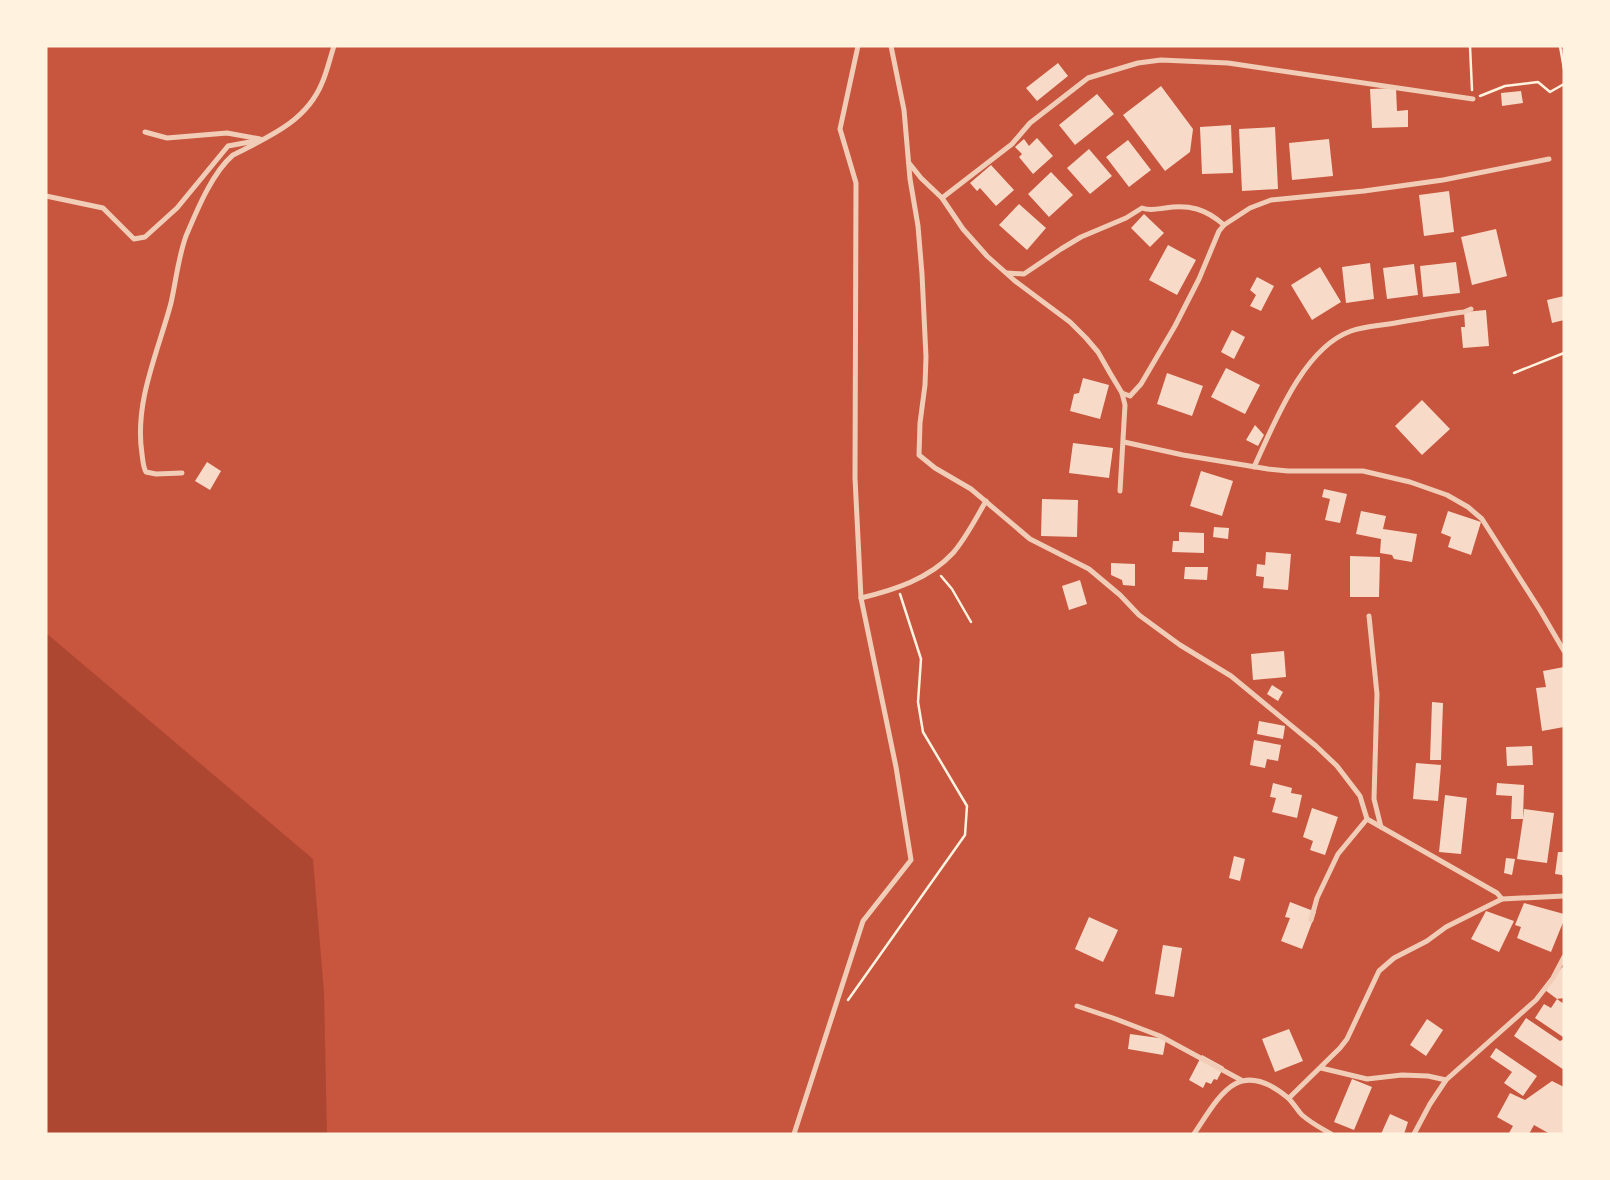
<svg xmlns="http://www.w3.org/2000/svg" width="1610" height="1180" font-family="'Public Sans',sans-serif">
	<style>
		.green { fill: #ae4732 }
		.building { fill: #f7dbc8 }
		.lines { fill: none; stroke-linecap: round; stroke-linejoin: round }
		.path { stroke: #fff3e0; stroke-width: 2.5 }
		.minor { stroke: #f1ccb7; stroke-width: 5 }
	</style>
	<rect width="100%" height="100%" fill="#c8553d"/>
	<polygon class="green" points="46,633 313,859 324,993 327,1134 46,1134"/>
	<g class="building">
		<polygon points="1058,63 1068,76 1037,101 1026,88"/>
		<polygon points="1161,86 1193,129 1190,152 1165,171 1123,115"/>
		<polygon points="1396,88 1397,111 1408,110 1408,127 1372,128 1370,89"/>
		<polygon points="1521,91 1523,103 1502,106 1501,93"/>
		<polygon points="1097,94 1114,114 1075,145 1059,125"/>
		<polygon points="1231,125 1233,173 1202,174 1200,127"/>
		<polygon points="1275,127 1278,189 1242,191 1239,129"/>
		<polygon points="1037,138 1053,156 1033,174 1019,157 1022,154 1015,147 1024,139 1029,146"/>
		<polygon points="1329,139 1333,176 1292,180 1289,143"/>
		<polygon points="1128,140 1151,170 1129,187 1106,157"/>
		<polygon points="1089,149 1112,176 1090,194 1067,168"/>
		<polygon points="991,165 1014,190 996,206 980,188 977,191 970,183"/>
		<polygon points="1051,172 1073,195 1049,217 1028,194"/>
		<polygon points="1449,191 1454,232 1424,236 1419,195"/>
		<polygon points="1019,204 1046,228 1027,250 999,225"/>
		<polygon points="1144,214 1164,233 1150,247 1131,228"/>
		<polygon points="1496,229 1507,276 1472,285 1461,237"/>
		<polygon points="1168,245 1196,260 1177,295 1149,280"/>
		<polygon points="1456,262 1460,293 1423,297 1420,266"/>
		<polygon points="1370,263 1374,299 1346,303 1342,267"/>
		<polygon points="1414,264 1418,295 1387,299 1383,268"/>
		<polygon points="1320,267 1341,302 1312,320 1291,285"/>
		<polygon points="1257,277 1274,286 1261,311 1250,306 1256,295 1250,290"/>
		<polygon points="1564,296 1564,320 1552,323 1547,300"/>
		<polygon points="1486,310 1489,346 1463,348 1461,327 1465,327 1464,312"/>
		<polygon points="1232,330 1245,337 1234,359 1221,352"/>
		<polygon points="1226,368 1260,385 1245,414 1211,397"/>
		<polygon points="1167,373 1203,386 1192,416 1157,404"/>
		<polygon points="1083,378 1109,385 1100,419 1070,411 1074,394 1079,393"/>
		<polygon points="1422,400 1450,429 1422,455 1395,426"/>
		<polygon points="1255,425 1264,435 1258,446 1246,440"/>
		<polygon points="1073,443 1113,448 1109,478 1069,473"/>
		<polygon points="207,462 221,471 210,490 195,481"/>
		<polygon points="1201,471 1233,481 1222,516 1190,506"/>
		<polygon points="1324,489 1347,494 1340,523 1325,520 1330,499 1322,497"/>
		<polygon points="1042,499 1078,500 1077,537 1041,536"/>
		<polygon points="1361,511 1386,516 1383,529 1417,534 1412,562 1394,559 1392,555 1380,553 1381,539 1356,534"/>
		<polygon points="1448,511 1481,522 1471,555 1448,547 1451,537 1441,533"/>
		<polygon points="1214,527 1229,528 1228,539 1213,537"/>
		<polygon points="1179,532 1204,533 1204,553 1172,552 1173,541 1179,541"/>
		<polygon points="1266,552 1291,554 1288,590 1263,588 1264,577 1256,576 1257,564 1265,565"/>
		<polygon points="1350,556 1380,557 1379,597 1350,597"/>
		<polygon points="1111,563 1135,564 1135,586 1123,585 1122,580 1111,575"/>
		<polygon points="1185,567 1208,567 1207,580 1184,579"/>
		<polygon points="1080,580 1087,604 1069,610 1062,586"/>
		<polygon points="1284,651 1286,677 1253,680 1251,654"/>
		<polygon points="1564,667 1564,727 1542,731 1536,688 1546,687 1543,671"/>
		<polygon points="1272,685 1283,692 1278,701 1267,694"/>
		<polygon points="1432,702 1443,703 1441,760 1430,760"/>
		<polygon points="1259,721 1285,726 1283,739 1257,734"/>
		<polygon points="1254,740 1281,745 1278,761 1267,759 1265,768 1250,765"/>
		<polygon points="1532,746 1533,765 1507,766 1506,747"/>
		<polygon points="1416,763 1441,765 1438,801 1413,799"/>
		<polygon points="1273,783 1292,788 1291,793 1302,795 1297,818 1272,812 1276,798 1270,797"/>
		<polygon points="1497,783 1524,785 1523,819 1524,809 1554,813 1547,863 1517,859 1523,819 1511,819 1512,796 1496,795"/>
		<polygon points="1445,795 1467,798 1461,854 1439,852"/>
		<polygon points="1312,808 1338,817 1325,855 1310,850 1313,841 1303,837"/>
		<polygon points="1558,852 1564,852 1564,880 1562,875 1555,874"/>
		<polygon points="1234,856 1245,859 1240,881 1229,878"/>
		<polygon points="1506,858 1515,859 1512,875 1504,873"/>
		<polygon points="1290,902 1316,912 1302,949 1281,941 1290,918 1285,917"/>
		<polygon points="1524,903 1564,914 1564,920 1551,952 1517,938 1521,927 1515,925"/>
		<polygon points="1486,911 1514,921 1499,952 1471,939"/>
		<polygon points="1089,917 1118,930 1103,962 1075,949"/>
		<polygon points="1163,945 1182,948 1174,997 1155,994"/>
		<polygon points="1562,967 1564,968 1564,998 1557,999 1545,990"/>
		<polygon points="1557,999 1564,1004 1563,1037 1535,1018 1544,1004 1551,1008"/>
		<polygon points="1526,1018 1560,1041 1564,1039 1564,1070 1514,1036"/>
		<polygon points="1427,1019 1443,1030 1426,1056 1410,1045"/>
		<polygon points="1289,1029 1303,1061 1275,1072 1262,1039"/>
		<polygon points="1130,1034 1166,1039 1163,1055 1128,1049"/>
		<polygon points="1496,1048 1537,1076 1523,1096 1504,1083 1512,1072 1490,1057"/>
		<polygon points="1202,1055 1224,1067 1217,1080 1214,1079 1211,1084 1206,1082 1203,1088 1189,1080"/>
		<polygon points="1352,1079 1372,1087 1354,1130 1334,1122"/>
		<polygon points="1552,1081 1564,1087 1563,1134 1550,1134 1534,1125 1529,1134 1509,1133 1513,1126 1497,1117 1510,1093 1525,1100"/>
		<polygon points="1390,1114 1408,1122 1404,1134 1381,1134"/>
	</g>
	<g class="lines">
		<g class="path">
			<polyline points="1470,46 1472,90"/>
			<polyline points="1560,46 1564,69"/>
			<polyline points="1480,96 1505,86 1538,82 1550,92 1564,84"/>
			<polyline points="1514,373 1564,353"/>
			<polyline points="941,576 952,589 971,622"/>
			<polyline points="848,1000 965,835 967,806 923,732 918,702 921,659 900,594"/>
		</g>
		<g class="minor">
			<polyline points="891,46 904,110 910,179 918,226 922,274 926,357 925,385 920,423 919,455 935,468 971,489 1030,539 1089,569 1120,595 1139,615 1180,645 1231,676 1316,746 1337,766 1360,796 1367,819 1497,893 1502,899 1564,896"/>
			<polyline points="145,132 167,138 227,133 260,139"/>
			<polyline points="909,163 921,178 942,198 963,229 987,256 1015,281 1070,322 1086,338 1098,352 1110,373 1122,393 1125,405 1120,491"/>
			<polyline points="46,196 103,208 134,239 145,237 177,208 228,146 255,141"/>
			<polyline points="942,198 1012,144 1030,123 1088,78 1138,63 1161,60 1228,63 1473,99"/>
			<polyline points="1224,225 1250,208 1271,200 1364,191 1443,180 1549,159"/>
			<path d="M1007,273L1024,274L1061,249L1081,237L1126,218L1142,208C1150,211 1157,209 1165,208C1189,204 1206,209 1224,225L1219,231L1199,279L1175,326L1141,384L1130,396L1122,393"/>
			<polyline points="1124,442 1183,455 1268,469 1288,471 1363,471 1410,482 1447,495 1468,507 1482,519 1540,610 1564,651"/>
			<path d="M1254,467C1274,424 1303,348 1351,331C1363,327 1376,326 1389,324C1414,320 1439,315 1464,312L1471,309"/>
			<path d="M182,473L156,474L146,472C143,467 143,461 142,454C134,402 158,352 171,303C176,281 178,258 186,236C197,210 212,173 233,155C268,137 306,122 322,83C327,72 330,58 334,46"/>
			<path d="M861,598C894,590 929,579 953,553C966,538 976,518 986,501"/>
			<polyline points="1369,616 1377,694 1374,799 1381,827"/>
			<polyline points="1311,920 1317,898 1338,854 1367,819"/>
			<polyline points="1077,1006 1113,1018 1160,1036 1241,1080"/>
			<polyline points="1321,1068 1367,1079 1402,1075 1428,1076 1446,1080"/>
			<polyline points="1289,1098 1340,1048 1347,1039 1379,971 1394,958 1427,941 1446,927 1502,899"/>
			<polyline points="794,1134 863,921 911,860 896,767 861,598 855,478 856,183 840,129 858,46"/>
			<path d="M1194,1134C1220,1095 1238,1057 1287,1097C1293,1102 1297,1110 1302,1115C1311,1123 1321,1128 1331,1134"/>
			<polyline points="1414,1134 1430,1104 1446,1080 1536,1000 1553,978 1564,957"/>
		</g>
	</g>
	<rect width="1610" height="1180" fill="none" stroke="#fff3e0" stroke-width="95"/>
</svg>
